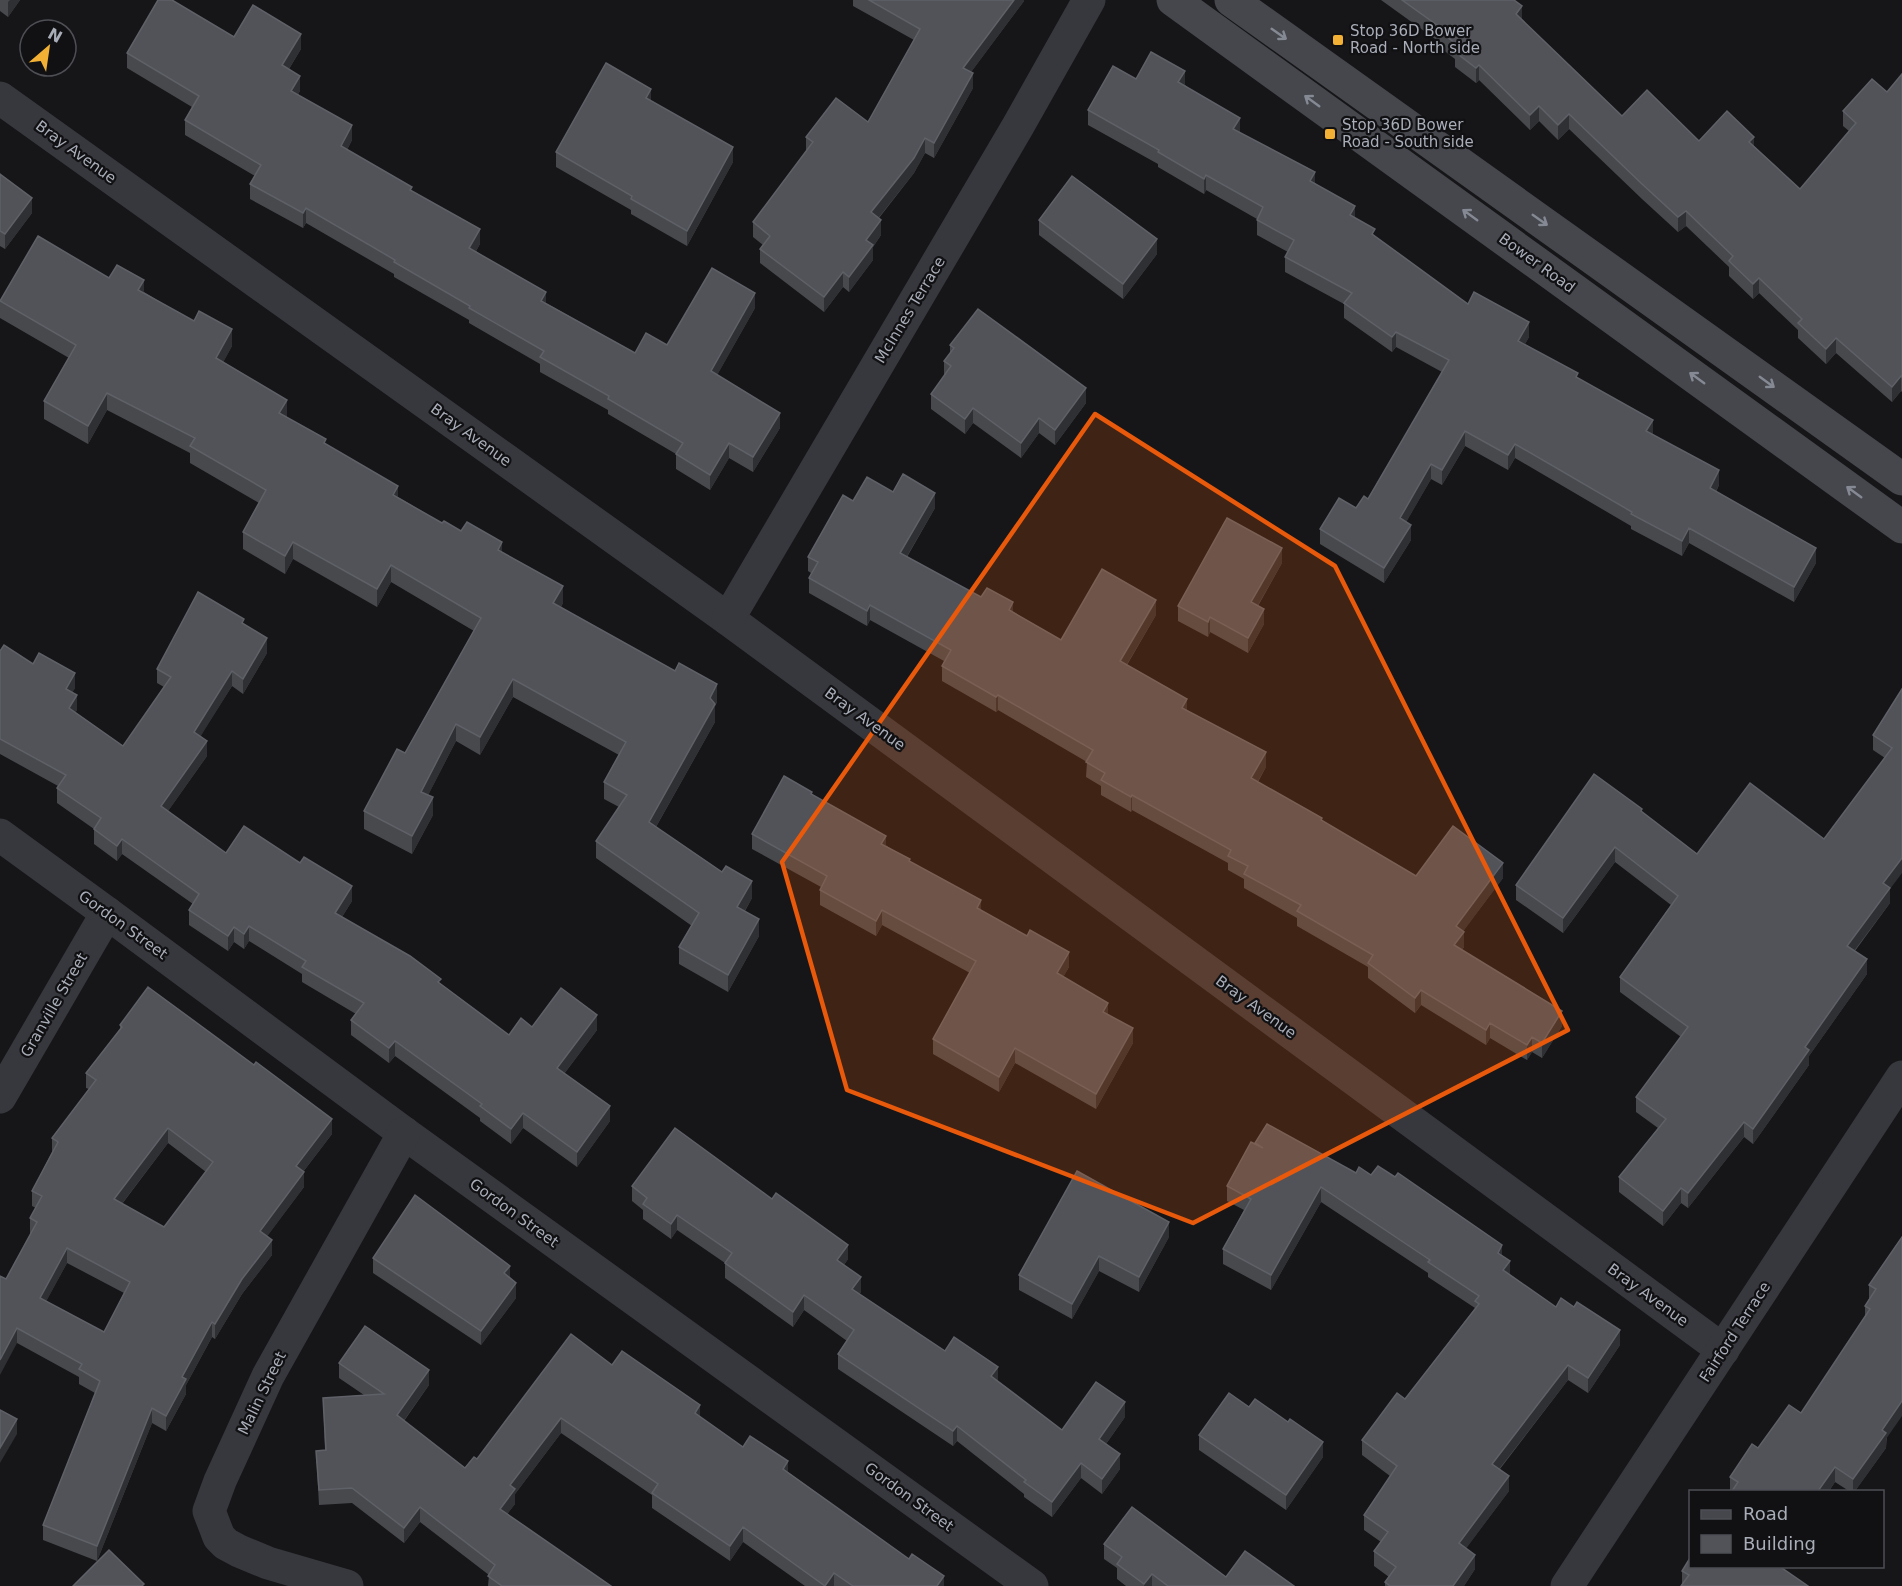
<svg xmlns="http://www.w3.org/2000/svg" width="1902" height="1586" font-family="'DejaVu Sans',sans-serif">
	<style>
		.lines { fill: none; stroke-linecap: round; stroke-linejoin: round }
		.street { stroke: #37383d; stroke-width: 33 }
		.secondary { stroke: #45474d; stroke-width: 33 }
		.wall { fill: #47494d; fill-rule: evenodd }
		.shaded-wall { fill: #2f3033 }
		.building { fill: #525359; stroke: #5f6168; stroke-width: 1.5; fill-rule: evenodd }
		.oneway { stroke: #858993 }
		.marked { fill: #e8590c; fill-opacity: 0.2; stroke: #e8590c; stroke-width: 4.5; stroke-linejoin: round }
		.poi-dot { fill: #f2b134; stroke: #111113; stroke-width: 2 }
		.labels { text-anchor: middle; dominant-baseline: central; stroke-width: 4.5; stroke-linejoin: round; paint-order: stroke }
		.poi-label { font-size: 15px; fill: #a8adb8; stroke: #111113; text-anchor: start }
		.street-label { font-size: 15px; fill: #a8adb8; stroke: #111113 }
	</style>
	<rect width="100%" height="100%" fill="#161618"/>
	<g class="lines">
		<g class="street">
			<polyline points="0,98 728,619 1723,1350"/>
			<polyline points="728,619 1018,126 1089,0"/>
			<polyline points="0,835 107,913 404,1133 1032,1586"/>
			<polyline points="0,1097 107,913"/>
			<polyline points="347,1586 268,1563 239,1551 226,1544 219,1537 209,1511 220,1481 268,1376 404,1133"/>
			<polyline points="1567,1586 1902,1077"/>
		</g>
		<g class="secondary">
			<polyline points="1173,0 1902,527"/>
			<polyline points="1231,0 1902,479"/>
		</g>
	</g>
	<g class="wall">
		<polygon points="0,0 20,0 8,17 0,11"/>
		<polygon points="853,0 1024,0 1024,1 971,72 973,88 934,158 925,153 914,173 879,218 881,235 873,247 873,260 849,292 843,287 824,312 760,263 760,249 763,245 753,237 753,222 806,151 806,137 868,122 914,40 853,6"/>
		<polygon points="1381,0 1514,0 1522,20 1622,116 1699,141 1754,146 1800,189 1849,131 1843,126 1843,111 1887,92 1902,74 1902,392 1901,391 1892,402 1836,353 1826,364 1798,338 1798,330 1759,293 1753,299 1729,276 1729,267 1686,226 1678,232 1642,199 1569,129 1558,140 1539,121 1530,130 1479,80 1476,83 1455,67 1455,59 1438,46 1438,41"/>
		<polygon points="234,37 301,49 289,69 300,91 298,94 352,140 347,150 412,191 480,244 476,251 546,303 635,353 667,345 755,308 717,375 780,428 753,472 729,458 710,490 676,469 676,454 608,414 608,410 540,372 540,364 469,323 469,320 394,277 394,274 306,223 303,228 250,199 250,184 255,176 185,135 185,120 192,107 127,68 127,53"/>
		<polygon points="1136,79 1185,85 1240,133 1315,183 1375,236 1468,304 1529,337 1525,344 1578,378 1719,485 1716,492 1816,563 1794,602 1689,543 1682,556 1631,529 1631,526 1515,458 1508,470 1465,446 1442,485 1431,479 1406,522 1411,540 1384,583 1320,544 1320,529 1356,508 1368,499 1442,372 1396,347 1392,352 1344,318 1344,304 1285,272 1285,257 1288,252 1257,235 1257,219 1206,190 1204,194 1158,167 1158,164 1088,125 1088,110"/>
		<polygon points="651,101 733,162 687,246 631,214 631,210 556,167 556,152"/>
		<polygon points="0,174 32,213 5,249 0,246"/>
		<polygon points="1039,220 1157,254 1123,299 1039,235"/>
		<polygon points="109,278 144,292 232,346 223,362 287,417 326,444 398,497 442,523 461,531 502,552 563,603 561,607 717,702 715,706 715,722 656,827 752,898 745,911 759,936 728,992 679,964 679,947 692,926 596,858 596,841 619,807 604,799 604,782 619,755 513,697 480,755 456,741 428,795 433,815 412,854 364,829 364,811 405,753 474,631 391,582 377,607 293,559 285,574 243,549 243,532 259,503 190,463 190,453 107,410 88,444 44,419 44,401 69,358 0,318 0,301"/>
		<polygon points="950,345 1086,403 1055,445 1039,433 1021,458 973,423 965,434 931,409 931,394 944,376 944,361 950,353"/>
		<polygon points="893,492 935,508 907,557 981,597 1013,612 1061,640 1156,615 1127,665 1187,711 1266,767 1258,782 1322,821 1416,876 1503,878 1463,931 1464,947 1462,950 1562,1026 1542,1058 1532,1052 1527,1060 1490,1038 1486,1045 1421,1005 1415,1013 1368,978 1368,967 1297,926 1297,918 1244,888 1244,879 1228,870 1228,863 1132,810 1131,812 1101,795 1101,786 1086,777 1087,762 998,710 996,712 942,681 942,666 944,661 870,620 867,626 809,593 809,578 811,573 808,571 808,557 853,501"/>
		<polygon points="1282,563 1258,606 1264,624 1248,653 1210,632 1208,637 1178,621 1178,606"/>
		<polygon points="244,625 267,653 243,694 232,686 200,736 207,756 168,811 226,853 352,901 342,917 441,984 509,1035 532,1027 597,1030 564,1074 610,1121 577,1167 523,1128 511,1144 480,1121 480,1118 395,1056 389,1063 351,1035 351,1020 356,1014 302,982 302,974 249,941 244,949 234,942 228,951 189,925 189,910 193,904 122,854 117,861 94,844 94,829 57,803 57,788 58,786 0,754 0,651 33,664 75,688 72,692 77,710 75,712 123,746 164,687 157,683 157,669"/>
		<polygon points="1902,689 1890,889 1890,903 1855,951 1867,974 1809,1056 1809,1065 1753,1144 1744,1137 1688,1208 1681,1203 1663,1226 1619,1192 1619,1177 1658,1128 1636,1112 1636,1097 1681,1037 1620,992 1620,977 1671,905 1615,862 1563,933 1516,900 1516,885 1642,812 1697,854 1824,839 1885,758 1873,750 1873,735"/>
		<polygon points="812,795 981,910 1069,967 1063,977 1108,1015 1133,1043 1096,1109 1015,1063 999,1092 933,1054 933,1039 970,973 882,925 876,936 820,905 820,890 821,887 752,849 752,834"/>
		<path d="M120,1025L332,1134L303,1172L304,1187L267,1236L272,1255L242,1294L215,1339L212,1337L186,1385V1394L166,1431L152,1423L97,1561L43,1540V1525L95,1393L79,1384V1377L17,1343L6,1279L31,1234L30,1233V1218L36,1208L32,1206V1191L52,1152V1138L89,1089L86,1088V1073L120,1029ZM168,1143L206,1172L164,1227L122,1204ZM67,1263L124,1293L104,1332L46,1301Z"/>
		<polygon points="1255,1144 1356,1173 1371,1175 1502,1256 1510,1275 1556,1307 1620,1345 1588,1393 1568,1380 1500,1469 1509,1491 1466,1548 1475,1569 1464,1586 1385,1586 1385,1582 1389,1577 1374,1566 1374,1551 1381,1542 1364,1530 1364,1515 1390,1476 1362,1455 1362,1440 1405,1399 1475,1308 1428,1277 1428,1273 1321,1202 1271,1290 1223,1264 1223,1249 1244,1210 1227,1201 1227,1186"/>
		<polygon points="632,1186 848,1259 844,1265 861,1292 859,1294 945,1351 998,1381 1062,1430 1125,1417 1106,1444 1120,1469 1102,1494 1081,1478 1052,1517 1024,1497 1024,1494 957,1441 953,1446 838,1369 838,1354 847,1341 804,1310 793,1327 725,1278 725,1263 677,1230 671,1239 643,1219 643,1210 632,1201"/>
		<polygon points="1169,1237 1139,1292 1099,1271 1072,1319 1019,1290 1019,1275"/>
		<polygon points="1902,1237 1886,1448 1855,1491 1849,1491 1835,1482 1829,1491 1730,1491 1730,1477 1758,1448 1801,1413 1865,1317 1865,1306 1869,1299 1869,1285"/>
		<polygon points="373,1258 510,1278 516,1298 481,1345 373,1273"/>
		<polygon points="339,1363 429,1385 404,1421 465,1468 477,1459 612,1365 700,1417 743,1447 788,1472 944,1586 805,1586 743,1542 730,1561 652,1508 652,1495 561,1433 515,1494 515,1504 507,1514 611,1586 488,1586 489,1575 420,1522 404,1543 352,1503 319,1505 316,1451 325,1450 323,1398 364,1395 339,1378"/>
		<polygon points="1249,1407 1323,1457 1286,1510 1199,1450 1199,1435"/>
		<polygon points="1104,1544 1226,1577 1294,1586 1126,1586 1117,1579 1117,1568 1104,1559"/>
		<polygon points="1682,1571 1808,1586 1682,1584"/>
	</g>
	<g class="shaded-wall">
		<polygon points="10,0 20,0 8,17 8,2"/>
		<polygon points="1014,0 1024,0 1024,1 963,83 963,68"/>
		<polygon points="1522,6 1522,21 1516,14"/>
		<polygon points="301,34 301,49 282,80 282,65"/>
		<polygon points="1479,65 1479,80 1476,83 1476,68"/>
		<polygon points="1185,71 1185,86 1178,82"/>
		<polygon points="973,73 973,88 934,158 934,143"/>
		<polygon points="300,76 300,91 291,106 291,91"/>
		<polygon points="651,89 651,104 646,98"/>
		<polygon points="1539,106 1539,121 1530,130 1530,115"/>
		<polygon points="1569,114 1569,129 1558,140 1558,125"/>
		<polygon points="1240,118 1240,133 1233,129"/>
		<polygon points="352,125 352,140 341,161 341,146"/>
		<polygon points="1754,137 1754,152 1749,142"/>
		<polygon points="925,138 925,153 914,173 871,227 871,212"/>
		<polygon points="733,147 733,162 687,246 687,231"/>
		<polygon points="1315,172 1315,187 1310,181"/>
		<polygon points="1206,175 1206,190 1204,194 1204,179"/>
		<polygon points="32,198 32,213 5,249 5,234"/>
		<polygon points="1355,206 1355,221 1350,215"/>
		<polygon points="306,208 306,223 303,228 303,213"/>
		<polygon points="1686,211 1686,226 1678,232 1678,217"/>
		<polygon points="881,220 881,235 873,247 873,260 849,292 849,277 866,240"/>
		<polygon points="480,229 480,244 469,262 469,248"/>
		<polygon points="1157,239 1157,254 1123,299 1123,284"/>
		<polygon points="843,272 843,287 824,312 824,297"/>
		<polygon points="1759,278 1759,293 1753,299 1753,284"/>
		<polygon points="144,280 144,298 138,290"/>
		<polygon points="546,292 546,307 541,301"/>
		<polygon points="755,293 755,308 711,386 711,371"/>
		<polygon points="1529,322 1529,337 1518,356 1518,341"/>
		<polygon points="232,329 232,346 216,376 216,358"/>
		<polygon points="1396,332 1396,347 1392,352 1392,337"/>
		<polygon points="1836,338 1836,353 1826,364 1826,349"/>
		<polygon points="1901,376 1901,391 1892,402 1892,387"/>
		<polygon points="1086,388 1086,403 1055,445 1055,430"/>
		<polygon points="107,393 107,410 88,444 88,426"/>
		<polygon points="287,400 287,417 279,413"/>
		<polygon points="973,408 973,423 965,434 965,419"/>
		<polygon points="780,413 780,428 753,472 753,457"/>
		<polygon points="1039,418 1039,433 1021,458 1021,443"/>
		<polygon points="1653,420 1653,435 1646,431"/>
		<polygon points="1465,431 1465,446 1442,485 1442,470"/>
		<polygon points="729,443 729,458 710,490 710,475"/>
		<polygon points="1515,444 1515,458 1508,470 1508,455"/>
		<polygon points="1431,464 1431,479 1400,533 1400,518"/>
		<polygon points="1719,470 1719,485 1710,503 1710,488"/>
		<polygon points="398,486 398,503 393,495"/>
		<polygon points="935,493 935,508 900,568 900,553"/>
		<polygon points="1411,525 1411,540 1384,583 1384,568"/>
		<polygon points="1689,528 1689,543 1682,556 1682,541"/>
		<polygon points="293,542 293,559 285,574 285,556"/>
		<polygon points="502,542 502,560 498,550"/>
		<polygon points="1282,548 1282,563 1251,617 1251,602"/>
		<polygon points="1816,548 1816,563 1794,602 1794,587"/>
		<polygon points="391,565 391,582 377,607 377,589"/>
		<polygon points="563,586 563,603 553,621 553,603"/>
		<polygon points="1156,600 1156,615 1120,676 1120,661"/>
		<polygon points="1013,602 1013,617 1009,610"/>
		<polygon points="870,605 870,620 867,626 867,611"/>
		<polygon points="1264,609 1264,624 1248,653 1248,638"/>
		<polygon points="1210,617 1210,632 1208,637 1208,622"/>
		<polygon points="267,638 267,653 243,694 243,679"/>
		<polygon points="232,671 232,686 194,747 194,732"/>
		<polygon points="75,673 75,688 66,704 66,689"/>
		<polygon points="513,679 513,697 480,755 480,737"/>
		<polygon points="717,684 717,702 715,706 715,722 649,839 649,822 710,698"/>
		<polygon points="77,695 77,710 69,723 69,708"/>
		<polygon points="998,695 998,710 996,712 996,697"/>
		<polygon points="1187,699 1187,714 1182,708"/>
		<polygon points="456,724 456,741 421,809 421,792"/>
		<polygon points="207,741 207,756 161,821 161,806"/>
		<polygon points="1266,752 1266,767 1251,793 1251,778"/>
		<polygon points="1132,795 1132,810 1131,812 1131,797"/>
		<polygon points="433,797 433,815 412,854 412,836"/>
		<polygon points="886,836 886,851 881,844"/>
		<polygon points="122,839 122,854 117,861 117,846"/>
		<polygon points="1615,847 1615,862 1563,933 1563,918"/>
		<polygon points="1902,858 1902,873 1890,889 1890,903 1847,960 1847,946 1883,883"/>
		<polygon points="1503,863 1503,878 1456,941 1456,926"/>
		<polygon points="752,881 752,898 737,924 737,907"/>
		<polygon points="352,886 352,901 335,928 335,913"/>
		<polygon points="981,900 981,915 977,908"/>
		<polygon points="882,910 882,925 876,936 876,921"/>
		<polygon points="759,919 759,936 728,992 728,975"/>
		<polygon points="249,926 249,941 244,949 244,934"/>
		<polygon points="234,927 234,942 228,951 228,936"/>
		<polygon points="1464,932 1464,947 1454,960 1454,945"/>
		<polygon points="1069,952 1069,967 1057,988 1057,973"/>
		<polygon points="1867,959 1867,974 1809,1056 1809,1065 1753,1144 1753,1129 1805,1047"/>
		<polygon points="1421,990 1421,1005 1415,1013 1415,998"/>
		<polygon points="1108,1003 1108,1017 1103,1012"/>
		<polygon points="1562,1011 1562,1026 1542,1058 1542,1043"/>
		<polygon points="597,1015 597,1030 557,1083 557,1068"/>
		<polygon points="1490,1023 1490,1038 1486,1045 1486,1030"/>
		<polygon points="1133,1028 1133,1043 1096,1109 1096,1094"/>
		<polygon points="1532,1037 1532,1052 1527,1060 1527,1045"/>
		<polygon points="395,1041 395,1056 389,1063 389,1048"/>
		<polygon points="1015,1048 1015,1063 999,1092 999,1077"/>
		<polygon points="610,1106 610,1121 577,1167 577,1152"/>
		<polygon points="523,1113 523,1128 511,1144 511,1129"/>
		<polygon points="332,1119 332,1134 296,1181 296,1166"/>
		<polygon points="1744,1122 1744,1137 1688,1208 1688,1193"/>
		<polygon points="168,1128 168,1143 114,1214 114,1199"/>
		<polygon points="304,1172 304,1187 260,1246 260,1231"/>
		<polygon points="1321,1187 1321,1202 1271,1290 1271,1275"/>
		<polygon points="1681,1188 1681,1203 1663,1226 1663,1211"/>
		<polygon points="677,1215 677,1230 671,1239 671,1224"/>
		<polygon points="1169,1222 1169,1237 1139,1292 1139,1277"/>
		<polygon points="272,1240 272,1255 242,1294 215,1339 215,1324 242,1279"/>
		<polygon points="848,1245 848,1259 837,1275 837,1260"/>
		<polygon points="1502,1245 1502,1260 1498,1253"/>
		<polygon points="67,1248 67,1263 40,1313 40,1298"/>
		<polygon points="1099,1256 1099,1271 1072,1319 1072,1304"/>
		<polygon points="1510,1261 1510,1276 1503,1270"/>
		<polygon points="510,1266 510,1281 504,1273"/>
		<polygon points="861,1277 861,1292 852,1304 852,1289"/>
		<polygon points="516,1283 516,1298 481,1345 481,1331"/>
		<polygon points="804,1295 804,1310 793,1327 793,1312"/>
		<polygon points="212,1322 212,1337 186,1385 186,1394 166,1431 166,1416 182,1377"/>
		<polygon points="17,1328 17,1343 0,1375 0,1360"/>
		<polygon points="1620,1330 1620,1345 1588,1393 1588,1378"/>
		<polygon points="1568,1365 1568,1380 1492,1478 1492,1464"/>
		<polygon points="998,1367 998,1382 991,1376"/>
		<polygon points="429,1370 429,1385 397,1430 397,1415"/>
		<polygon points="1902,1401 1902,1416 1886,1439 1886,1448 1855,1491 1853,1491 1853,1479 1882,1430"/>
		<polygon points="1125,1402 1125,1417 1099,1454 1099,1439"/>
		<polygon points="700,1405 700,1420 695,1413"/>
		<polygon points="152,1408 152,1423 97,1561 97,1546"/>
		<polygon points="561,1418 561,1433 515,1494 515,1504 500,1524 500,1509 510,1485"/>
		<polygon points="17,1419 17,1434 0,1463 0,1448"/>
		<polygon points="957,1426 957,1441 953,1446 953,1431"/>
		<polygon points="1323,1442 1323,1457 1286,1510 1286,1495"/>
		<polygon points="1120,1454 1120,1469 1102,1494 1102,1479"/>
		<polygon points="788,1461 788,1476 783,1469"/>
		<polygon points="1081,1463 1081,1478 1052,1517 1052,1502"/>
		<polygon points="1835,1467 1835,1482 1829,1491 1818,1491"/>
		<polygon points="1509,1476 1509,1491 1459,1558 1459,1543"/>
		<polygon points="420,1507 420,1522 404,1543 404,1528"/>
		<polygon points="743,1527 743,1542 730,1561 730,1546"/>
		<polygon points="1475,1555 1475,1569 1464,1586 1453,1586"/>
		<polygon points="834,1573 834,1586 825,1586"/>
		<polygon points="1152,1574 1152,1586 1144,1586 1144,1584"/>
		<polygon points="944,1576 944,1586 937,1586"/>
	</g>
	<g class="building">
		<polygon points="158,0 172,0 234,37 253,5 301,34 282,65 300,76 291,91 352,125 341,146 412,187 410,190 480,229 469,248 546,292 541,301 635,353 646,333 667,345 712,268 755,293 711,371 780,413 753,457 729,443 710,475 676,454 683,443 608,399 609,396 540,357 544,351 469,308 470,306 394,262 395,260 306,208 303,213 250,184 261,165 185,120 199,96 127,53"/>
		<polygon points="869,0 1014,0 963,68 973,73 934,143 925,138 914,158 871,212 881,220 866,240 873,245 849,277 843,272 824,297 760,249 770,236 753,222 813,142 806,137 836,98 868,122 920,29"/>
		<polygon points="1402,0 1514,0 1522,6 1516,14 1622,116 1647,90 1699,141 1727,111 1754,137 1749,142 1800,189 1856,123 1843,111 1872,79 1887,92 1902,74 1902,377 1901,376 1892,387 1836,338 1826,349 1798,323 1802,319 1759,278 1753,284 1729,261 1733,256 1686,211 1678,217 1642,184 1569,114 1558,125 1539,106 1530,115 1479,65 1476,68 1455,52 1458,45 1438,31 1441,28"/>
		<polygon points="1151,52 1185,71 1178,82 1240,118 1233,129 1315,172 1310,181 1355,206 1350,215 1375,229 1372,234 1468,304 1474,292 1529,322 1518,341 1578,373 1576,377 1653,420 1646,431 1719,470 1710,488 1816,548 1794,587 1689,528 1682,541 1631,514 1632,512 1515,444 1508,455 1465,431 1442,470 1431,464 1400,518 1411,525 1384,568 1320,529 1339,498 1356,508 1364,496 1368,499 1449,360 1396,332 1392,337 1344,303 1352,293 1285,257 1294,240 1257,220 1263,207 1206,175 1204,179 1158,152 1159,150 1088,110 1113,66 1136,79"/>
		<polygon points="606,63 651,89 646,98 733,147 687,231 631,199 632,196 556,152"/>
		<polygon points="0,174 32,198 5,234 0,231"/>
		<polygon points="1072,176 1157,239 1123,284 1039,220"/>
		<polygon points="38,236 109,278 117,265 144,280 138,290 194,321 199,311 232,329 216,358 287,400 279,413 326,439 324,443 398,486 393,495 442,523 444,521 461,531 467,522 502,542 498,550 563,586 553,603 675,671 679,663 717,684 710,698 715,704 649,822 722,872 726,866 752,881 737,907 759,919 728,975 679,947 699,913 596,841 627,795 604,782 626,742 513,679 480,737 456,724 421,792 433,797 412,836 364,811 397,749 405,753 481,618 391,565 377,589 293,542 285,556 243,532 266,490 190,446 195,438 107,393 88,426 44,401 76,345 0,301"/>
		<polygon points="978,309 1086,388 1055,430 1039,418 1021,443 973,408 965,419 931,394 951,366 944,361 954,348 950,345"/>
		<polygon points="903,474 935,493 900,553 981,597 987,588 1013,602 1009,610 1061,640 1102,569 1156,600 1120,661 1187,699 1182,708 1266,752 1251,778 1322,818 1321,820 1416,876 1453,826 1503,863 1456,926 1464,932 1454,945 1562,1011 1542,1043 1532,1037 1527,1045 1490,1023 1486,1030 1421,990 1415,998 1368,963 1373,955 1297,911 1301,905 1244,874 1248,866 1228,856 1231,850 1132,795 1131,797 1101,780 1105,773 1086,762 1093,750 998,695 996,697 942,666 951,650 870,605 867,611 809,578 818,562 808,557 843,495 853,501 867,477 893,492"/>
		<polygon points="1227,518 1282,548 1251,602 1264,609 1248,638 1210,617 1208,622 1178,606"/>
		<polygon points="198,592 244,619 242,623 267,638 243,679 232,671 194,732 207,741 161,806 226,853 244,826 300,863 304,857 352,886 335,913 410,956 441,979 438,982 509,1035 521,1018 532,1027 561,988 597,1015 557,1068 610,1106 577,1152 523,1113 511,1129 480,1106 482,1104 395,1041 389,1048 351,1020 364,1003 302,967 306,961 249,926 244,934 234,927 228,936 189,910 199,894 122,839 117,846 94,829 101,818 57,788 66,775 0,739 0,651 4,645 33,664 39,653 75,673 66,689 77,695 69,708 123,746 171,677 157,669"/>
		<polygon points="1902,689 1902,858 1883,883 1890,888 1847,946 1867,959 1805,1047 1809,1050 1753,1129 1744,1122 1688,1193 1681,1188 1663,1211 1619,1177 1666,1119 1636,1097 1688,1027 1620,977 1678,896 1615,847 1563,918 1516,885 1594,774 1642,809 1641,811 1697,854 1750,783 1824,839 1892,748 1873,735"/>
		<polygon points="784,776 812,792 811,794 886,836 881,844 910,859 909,861 981,900 977,908 1027,936 1030,930 1069,952 1057,973 1108,1003 1103,1012 1133,1028 1096,1094 1015,1048 999,1077 933,1039 976,961 882,910 876,921 820,890 827,876 752,834"/>
		<path d="M148,987L254,1065L256,1062L332,1119L296,1166L304,1172L260,1231L272,1240L242,1279L215,1324L212,1322L182,1377L186,1379L166,1416L152,1408L97,1546L43,1525L100,1381L79,1369L82,1364L17,1328L0,1360V1276L6,1279L37,1222L30,1218L42,1196L32,1191L58,1142L52,1138L96,1080L86,1073L122,1027L120,1025ZM168,1128L213,1162L164,1227L114,1199ZM67,1248L130,1282L104,1332L40,1298Z"/>
		<polygon points="1267,1124 1356,1173 1359,1167 1371,1175 1378,1166 1395,1177 1398,1173 1502,1245 1498,1253 1510,1261 1503,1270 1556,1307 1561,1298 1574,1307 1577,1302 1620,1330 1588,1378 1568,1365 1492,1464 1509,1476 1459,1543 1475,1555 1453,1586 1390,1586 1385,1582 1396,1567 1374,1551 1388,1532 1364,1515 1397,1466 1362,1440 1397,1393 1405,1399 1479,1304 1475,1301 1479,1296 1428,1262 1430,1260 1321,1187 1271,1275 1223,1249 1251,1199 1227,1186 1251,1142 1263,1148 1255,1143"/>
		<polygon points="675,1128 772,1199 776,1193 848,1245 837,1260 861,1277 852,1289 945,1351 954,1337 998,1367 991,1376 1062,1430 1096,1382 1125,1402 1099,1439 1120,1454 1102,1479 1081,1463 1052,1502 1024,1482 1026,1480 957,1426 953,1431 838,1354 854,1330 804,1295 793,1312 725,1263 732,1253 677,1215 671,1224 643,1204 647,1198 632,1186"/>
		<polygon points="1077,1171 1169,1222 1139,1277 1099,1256 1072,1304 1019,1275"/>
		<polygon points="415,1195 510,1266 504,1273 516,1283 481,1331 373,1258"/>
		<polygon points="1902,1237 1902,1401 1882,1430 1886,1433 1853,1479 1835,1467 1818,1491 1732,1491 1738,1482 1730,1477 1752,1444 1758,1448 1789,1405 1801,1413 1870,1309 1865,1306 1876,1289 1869,1285"/>
		<polygon points="365,1326 429,1370 397,1415 465,1468 474,1457 477,1459 571,1334 612,1365 622,1351 700,1405 695,1413 743,1447 750,1436 788,1461 783,1469 909,1559 912,1554 944,1576 937,1586 853,1586 834,1573 825,1586 743,1527 730,1546 652,1493 658,1484 561,1418 510,1485 515,1489 500,1509 611,1586 502,1586 488,1576 495,1565 420,1507 404,1528 352,1488 319,1490 316,1451 326,1450 323,1398 384,1394 339,1363"/>
		<polygon points="1229,1393 1249,1407 1255,1399 1288,1422 1290,1419 1323,1442 1286,1495 1199,1435"/>
		<polygon points="0,1410 17,1419 0,1448"/>
		<polygon points="1132,1507 1226,1577 1245,1551 1294,1586 1168,1586 1152,1574 1144,1584 1117,1564 1122,1557 1104,1544"/>
		<polygon points="109,1550 144,1584 142,1586 73,1586"/>
		<polygon points="1690,1558 1690,1566 1779,1566 1808,1586 1681,1586 1689,1575 1682,1571"/>
	</g>
	<defs><path id="oneway-shaft" d="M-6 0H5M1.5-3L5.5 0L1.5 3" fill="none" stroke-width="1.6" stroke-linecap="round" stroke-linejoin="round" transform="scale(1.5)"/></defs>
	<g class="oneway">
		<use href="#oneway-shaft" transform="translate(1279 34) rotate(35)"/>
		<use href="#oneway-shaft" transform="translate(1312 101) rotate(-144)"/>
		<use href="#oneway-shaft" transform="translate(1470 215) rotate(-144)"/>
		<use href="#oneway-shaft" transform="translate(1540 220) rotate(35)"/>
		<use href="#oneway-shaft" transform="translate(1697 378) rotate(-144)"/>
		<use href="#oneway-shaft" transform="translate(1767 382) rotate(36)"/>
		<use href="#oneway-shaft" transform="translate(1854 492) rotate(-144)"/>
	</g>
	<path class="marked" d="M1095,414L1335,566L1568,1030L1193,1223L847,1090L782,862Z"/>
	<g class="poi-dot">
		<rect x="1332" y="34" width="12" height="12" rx="3"/>
		<rect x="1324" y="128" width="12" height="12" rx="3"/>
	</g>
	<g class="labels">
		<g class="poi-label">
			<text x="1350" y="31">Stop 36D Bower<tspan x="1350" dy="17">Road - North side</tspan></text>
			<text x="1342" y="125">Stop 36D Bower<tspan x="1342" dy="17">Road - South side</tspan></text>
		</g>
		<g class="street-label">
			<text transform="translate(76 152) rotate(36)">Bray Avenue</text>
			<text transform="translate(1537 263) rotate(36)">Bower Road</text>
			<text transform="translate(910 310) rotate(-59)">McInnes Terrace</text>
			<text transform="translate(471 435) rotate(36)">Bray Avenue</text>
			<text transform="translate(865 719) rotate(36)">Bray Avenue</text>
			<text transform="translate(123 925) rotate(36)">Gordon Street</text>
			<text transform="translate(54 1005) rotate(-60)">Granville Street</text>
			<text transform="translate(1256 1007) rotate(36)">Bray Avenue</text>
			<text transform="translate(514 1213) rotate(36)">Gordon Street</text>
			<text transform="translate(1648 1295) rotate(36)">Bray Avenue</text>
			<text transform="translate(1735 1332) rotate(-57)">Fairford Terrace</text>
			<text transform="translate(262 1393) rotate(-64)">Malin Street</text>
			<text transform="translate(909 1497) rotate(36)">Gordon Street</text>
		</g>
	</g>
	<rect x="1689" y="1490" width="195" height="78" fill="#111113" stroke="#4d4f55" stroke-width="1.5"/>
	<rect x="1701" y="1510" width="30" height="9" fill="#45474d" stroke="#4d4f55" stroke-width="1.5"/>
	<text x="1743" y="1520" font-size="18" fill="#a8adb8">Road</text>
	<rect x="1701" y="1535" width="30" height="18" fill="#525359" stroke="#4d4f55" stroke-width="1.5"/>
	<text x="1743" y="1550" font-size="18" fill="#a8adb8">Building</text>
	<g transform="translate(48 48) rotate(29)"><circle r="28" fill="#111113" stroke="#4d4f55" stroke-width="1.5"/>
	<path d="M0-4.5L10 22L0 15L-10 22Z" fill="#f2b134"/>
	<text y="-9" font-size="16" font-weight="bold" text-anchor="middle" fill="#a8adb8">N</text>
	</g>
</svg>
